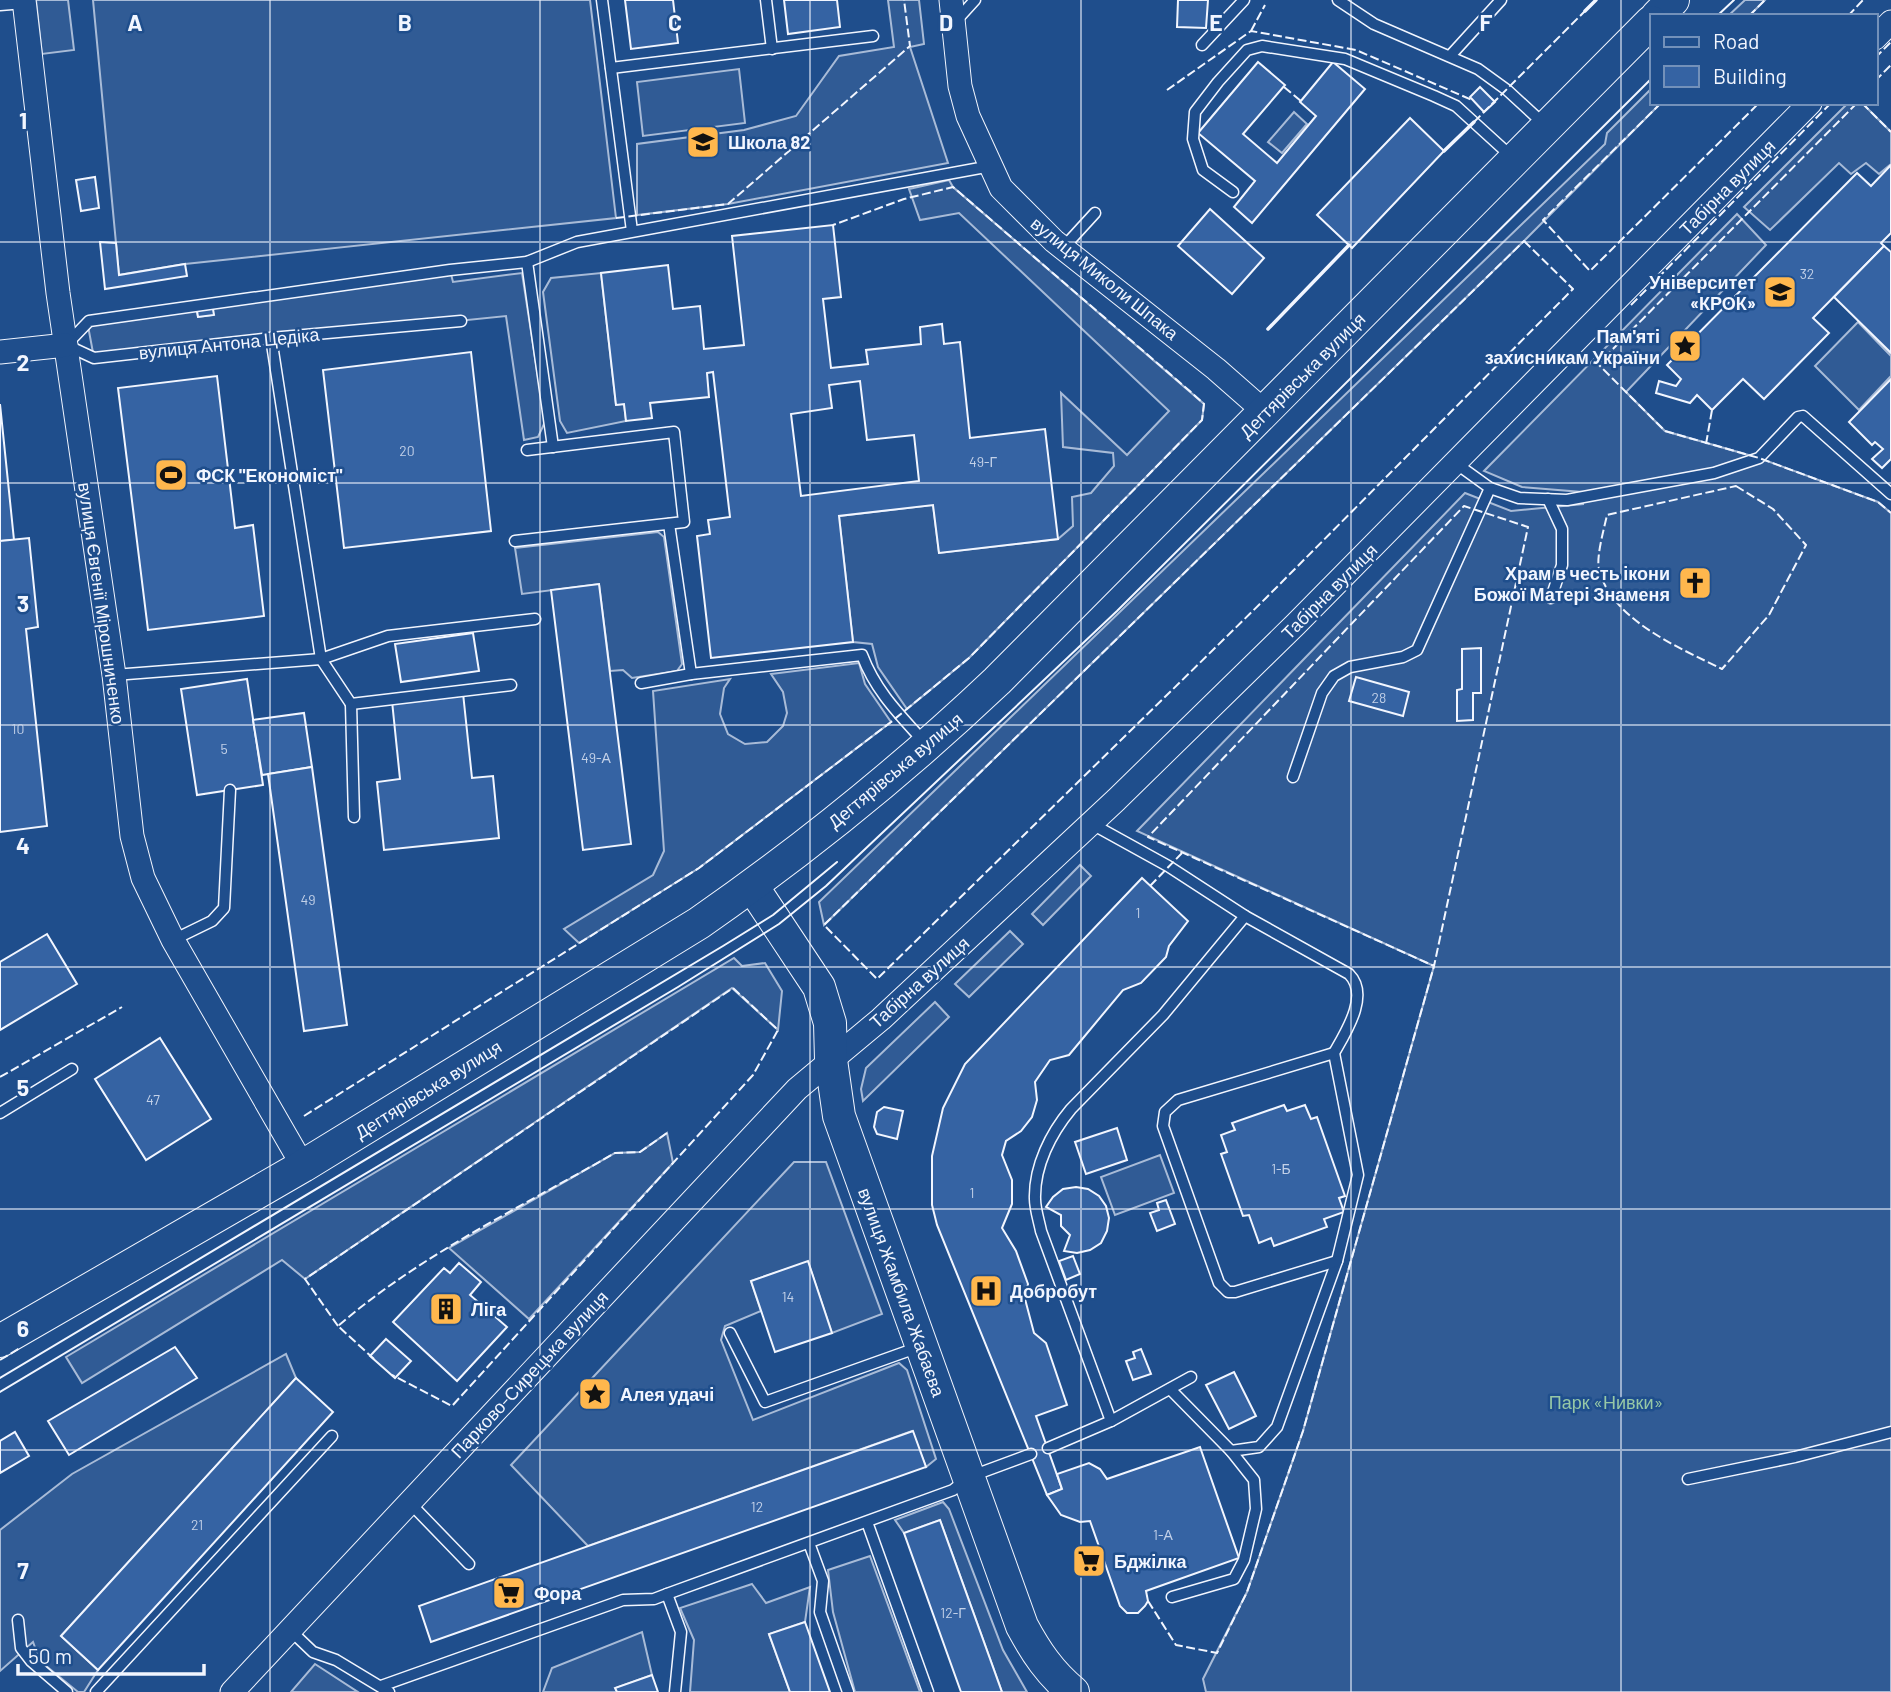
<svg xmlns="http://www.w3.org/2000/svg" width="1891" height="1692" font-family="Barlow,sans-serif">
	<style>
		.built { fill: #305b95; stroke: #a8bbd7; stroke-width: 2 }
		.building { fill: #3563a3; stroke: #f2f6ff; stroke-width: 2; fill-rule: evenodd }
		.lines { fill: none; stroke-linecap: round; stroke-linejoin: round }
		.lane-casing { stroke: #f2f6ff; stroke-width: 13 }
		.street-casing { stroke: #f2f6ff; stroke-width: 25 }
		.secondary-casing { stroke: #f2f6ff; stroke-width: 34 }
		.lane { stroke: #1f4e8c; stroke-width: 10 }
		.street { stroke: #1f4e8c; stroke-width: 23 }
		.secondary { stroke: #1f4e8c; stroke-width: 32 }
		.tram { stroke: #f2f6ff; stroke-width: 2 }
		.fence { stroke: #f2f6ff; stroke-width: 2; stroke-dasharray: 9 3.5; stroke-linecap: butt }
		.wall { stroke: #f2f6ff; stroke-width: 3.5 }
		.grid { fill: none; stroke: #f2f6ff; stroke-width: 2; stroke-opacity: 0.55 }
		.labels { text-anchor: middle; dominant-baseline: central; stroke-width: 5; stroke-linejoin: round; paint-order: stroke }
		.number-label { font-size: 14px; fill: #c3d1e8 }
		.poi-label { font-size: 18px; font-weight: bold; fill: #f2f6ff; stroke: #1f4e8c; text-anchor: start }
		.street-label { font-size: 18px; fill: #f2f6ff; stroke: #1f4e8c }
		.park-label { font-size: 18px; fill: #97c8a6; stroke: #1f4e8c }
		.grid-label { font-size: 23px; text-anchor: middle; font-weight: bold; fill: #f2f6ff; stroke: #1f4e8c; stroke-width: 5; stroke-linejoin: round; paint-order: stroke }
	</style>
	<rect width="100%" height="100%" fill="#1f4e8c"/>
	<g class="built">
		<polygon points="36,0 68,0 74,50 42,54"/>
		<polygon points="93,0 590,0 616,218 185,264 119,275"/>
		<polygon points="888,0 919,0 924,44 910,47 948,163 728,204 637,215 637,144 744,130 796,116 839,56 894,47"/>
		<polygon points="1745,0 1765,0 1749,16 1728,16"/>
		<polygon points="739,69 745,123 643,136 637,82"/>
		<polygon points="1651,89 1651,103 1661,103 1524,241 824,925 819,902 1605,144 1607,133"/>
		<polygon points="1848,103 1862,103 1891,132 1891,164 1879,174 1866,163 1851,174 1839,163 1770,230 1744,207"/>
		<polygon points="1294,112 1307,124 1282,153 1268,142"/>
		<polygon points="949,180 953,187 1204,404 1202,420 969,658 907,709 878,667 872,644 853,642 839,516 933,505 939,553 1058,539 1073,526 1072,497 1091,493 1114,466 1113,453 1063,447 1061,393 1127,455 1169,411 959,213 920,220 909,189"/>
		<polygon points="1737,214 1766,245 1626,392 1665,431 1759,458 1878,502 1891,513 1891,1692 1206,1692 1203,1679 1247,1592 1303,1431 1434,966 1137,831 1465,493 1511,511 1583,504 1582,492 1522,487 1484,471"/>
		<polygon points="450,270 453,282 522,273 545,422 538,437 524,440 506,316 94,358 88,326 196,307 198,317 213,315 212,303"/>
		<polygon points="601,273 616,405 624,404 626,421 567,433 560,421 543,292 551,278"/>
		<polygon points="1858,322 1891,356 1891,376 1859,410 1815,366"/>
		<polygon points="658,532 664,537 682,664 677,671 632,678 623,670 610,671 599,584 522,594 515,548"/>
		<polygon points="859,663 865,684 891,722 699,868 579,943 564,929 653,875 664,851 653,691 730,679 724,688 720,714 728,734 745,744 767,742 783,726 787,713 783,692 771,674"/>
		<polygon points="1080,865 1091,876 1043,925 1032,914"/>
		<polygon points="1010,931 1023,944 969,997 955,984"/>
		<polygon points="734,958 742,966 765,963 782,991 778,1030 732,988 305,1279 282,1260 82,1383 66,1357"/>
		<polygon points="935,1002 949,1017 863,1101 861,1089 866,1068"/>
		<polygon points="667,1133 673,1163 529,1319 449,1248 615,1153 640,1152"/>
		<polygon points="1160,1155 1174,1193 1115,1215 1101,1177"/>
		<polygon points="794,1162 826,1162 882,1314 832,1333 808,1262 751,1281 761,1311 725,1326 721,1340 753,1420 899,1363 907,1370 936,1459 926,1467 912,1431 588,1546 511,1465"/>
		<polygon points="286,1354 296,1378 61,1636 98,1670 84,1692 78,1692 40,1661 33,1642 0,1671 0,1530 72,1474"/>
		<polygon points="943,1502 949,1509 1003,1650 1027,1692 1002,1692 940,1520 904,1533 895,1520"/>
		<polygon points="870,1556 920,1692 855,1692 833,1612 828,1570"/>
		<polygon points="752,1584 766,1603 810,1587 805,1622 769,1634 790,1692 690,1692 694,1640 680,1608"/>
		<polygon points="642,1632 652,1675 616,1688 617,1692 543,1692 552,1668"/>
		<polygon points="315,1664 358,1692 291,1692"/>
	</g>
	<g class="building">
		<polygon points="625,0 673,0 678,43 631,49"/>
		<polygon points="784,0 837,0 840,27 788,34"/>
		<polygon points="1178,0 1208,0 1206,28 1177,27"/>
		<polygon points="1258,62 1285,85 1243,134 1277,163 1316,116 1300,102 1333,62 1365,89 1252,223 1234,207 1255,181 1198,133"/>
		<polygon points="1480,87 1495,102 1484,112 1470,97"/>
		<polygon points="1410,118 1444,151 1352,248 1317,215"/>
		<polygon points="1891,165 1891,233 1881,243 1884,246 1813,318 1829,333 1764,399 1743,379 1712,410 1697,395 1690,403 1656,393 1659,381 1676,386 1681,379 1667,365 1852,178 1857,173 1871,186"/>
		<polygon points="95,177 99,208 81,211 76,180"/>
		<polygon points="1210,209 1264,258 1232,294 1178,246"/>
		<path d="M833,225L841,297L823,299L831,368L868,364L866,350L921,344L920,327L942,324L944,344L960,342L970,438L1045,429L1058,539L939,553L933,505L839,516L853,642L711,658L697,536L710,534L708,520L730,517L713,372L707,373L709,397L650,403L652,418L626,421L624,404L616,405L601,273L668,265L673,309L700,306L704,349L744,345L732,236ZM860,381L867,440L914,435L919,481L801,496L791,414L832,408L829,385Z"/>
		<polygon points="100,242 116,243 119,275 185,264 187,276 105,289"/>
		<polygon points="1884,246 1891,252 1891,353 1834,297"/>
		<polygon points="212,303 214,315 198,317 196,305"/>
		<polygon points="471,352 491,531 344,548 323,370"/>
		<polygon points="217,376 235,528 253,525 264,616 148,630 118,388"/>
		<polygon points="1891,379 1891,459 1882,468 1872,459 1883,449 1875,442 1872,445 1849,422"/>
		<polygon points="0,404 14,540 0,541"/>
		<polygon points="29,538 38,627 26,629 47,826 0,832 0,541"/>
		<polygon points="599,584 631,844 583,850 551,590"/>
		<polygon points="473,633 479,671 401,682 395,644"/>
		<polygon points="1481,648 1481,693 1473,693 1473,720 1457,721 1457,690 1462,689 1462,649"/>
		<polygon points="1356,677 1409,692 1403,716 1349,701"/>
		<polygon points="247,679 263,785 197,795 181,689"/>
		<polygon points="463,693 472,778 493,776 499,838 384,850 377,782 400,779 392,701"/>
		<polygon points="304,713 312,767 262,775 253,720"/>
		<polygon points="312,767 347,1025 304,1031 268,774"/>
		<polygon points="1142,878 1188,921 1169,946 1166,957 1141,983 1123,990 1069,1055 1050,1060 1035,1082 1037,1100 1032,1117 1021,1131 1006,1141 1002,1155 1012,1180 1012,1204 1002,1228 1016,1251 1028,1284 1025,1299 1034,1333 1046,1343 1067,1405 1036,1416 1062,1489 1047,1495 937,1225 932,1205 932,1156 943,1108 965,1064"/>
		<polygon points="47,934 77,984 0,1030 0,962"/>
		<polygon points="160,1038 211,1119 146,1160 95,1079"/>
		<polygon points="1284,1105 1287,1111 1305,1105 1311,1119 1317,1117 1345,1196 1339,1198 1344,1212 1324,1219 1327,1227 1274,1246 1271,1238 1259,1243 1249,1215 1243,1216 1221,1154 1227,1152 1221,1135 1235,1130 1232,1123"/>
		<polygon points="884,1107 903,1111 897,1139 877,1134 874,1127 877,1112"/>
		<polygon points="1117,1128 1127,1160 1086,1174 1075,1142"/>
		<polygon points="1076,1187 1088,1189 1099,1196 1106,1206 1109,1218 1107,1231 1101,1243 1090,1250 1077,1253 1064,1251 1070,1235 1061,1226 1061,1215 1046,1207 1053,1197 1063,1189"/>
		<polygon points="1166,1200 1175,1224 1157,1231 1150,1213 1159,1210 1157,1203"/>
		<polygon points="1073,1256 1080,1274 1066,1280 1059,1261"/>
		<polygon points="808,1261 832,1333 775,1352 751,1281"/>
		<polygon points="459,1263 481,1282 470,1295 507,1327 457,1381 393,1322 444,1268 450,1273"/>
		<polygon points="386,1339 411,1361 395,1378 370,1356"/>
		<polygon points="175,1347 197,1378 69,1455 48,1421"/>
		<polygon points="1141,1349 1151,1374 1133,1380 1126,1361 1135,1358 1133,1352"/>
		<polygon points="1234,1372 1256,1416 1229,1429 1206,1385"/>
		<polygon points="296,1378 333,1412 98,1670 61,1636"/>
		<polygon points="913,1431 926,1467 431,1642 419,1606"/>
		<polygon points="15,1432 29,1456 0,1473 0,1441"/>
		<polygon points="1200,1447 1239,1558 1146,1591 1148,1601 1145,1606 1138,1613 1127,1613 1120,1606 1090,1521 1080,1522 1061,1515 1047,1495 1062,1489 1057,1474 1089,1463 1100,1469 1107,1479"/>
		<polygon points="940,1520 1002,1692 961,1692 904,1533"/>
		<polygon points="805,1622 830,1692 790,1692 769,1634"/>
		<polygon points="652,1675 658,1692 617,1692 615,1688"/>
	</g>
	<g class="lines">
		<defs>
			<g id="lane">
				<polyline points="602,0 632,231"/>
				<polyline points="766,0 772,49"/>
				<polyline points="1338,0 1374,24 1478,69 1507,90 1545,125"/>
				<polyline points="0,5 24,3"/>
				<polyline points="955,22 975,0"/>
				<polyline points="1202,45 1244,0"/>
				<polyline points="1450,56 1501,0"/>
				<polyline points="611,68 873,36"/>
				<polyline points="1233,192 1203,170 1193,139 1195,112 1218,82 1247,50 1262,46 1345,59 1434,96 1456,106 1512,157"/>
				<polyline points="1063,248 1095,213"/>
				<polyline points="527,262 553,447"/>
				<polyline points="461,321 271,338 94,358 66,345 89,321 450,270 527,262 577,242 991,166"/>
				<polyline points="271,338 321,659 351,704 511,685"/>
				<polyline points="1454,462 1490,488 1519,498 1567,500 1714,473 1759,458 1798,417 1803,416 1891,494"/>
				<polyline points="1548,499 1562,529 1562,565 1551,598"/>
				<polyline points="669,524 691,674"/>
				<polyline points="515,541 684,522 674,432 527,450"/>
				<polyline points="114,675 321,659 388,636 535,619"/>
				<path d="M641,683L691,674L862,655C876,692 900,715 926,744"/>
				<polyline points="351,704 354,817"/>
				<polyline points="1293,777 1322,693 1334,676 1350,667 1403,657 1417,650 1490,488"/>
				<path d="M1092,824L1168,866L1245,916L1349,974C1370,995 1346,1032 1334,1053L1358,1175L1337,1261L1277,1427L1259,1447L1231,1451"/>
				<polyline points="173,940 212,921 224,908 230,790"/>
				<polyline points="1334,1053 1178,1100 1165,1112 1163,1126 1219,1283 1228,1292 1235,1292 1337,1261"/>
				<polyline points="0,1113 72,1069"/>
				<polyline points="730,1333 765,1402 919,1347"/>
				<polyline points="1170,1389 1231,1451 1254,1480 1256,1509 1244,1560 1234,1579 1172,1597"/>
				<path d="M1111,1421L1041,1231C1039,1221 1035,1209 1035,1199C1034,1166 1051,1133 1071,1109L1163,1015L1245,916"/>
				<polyline points="1048,1448 1111,1421 1191,1377"/>
				<polyline points="1688,1479 1795,1457 1891,1432"/>
				<polyline points="409,1502 469,1564"/>
				<polyline points="867,1522 928,1692"/>
				<polyline points="809,1543 823,1581 820,1612 848,1692"/>
				<polyline points="667,1594 681,1632 675,1692"/>
				<polyline points="18,1620 21,1648 31,1661 67,1692"/>
				<polyline points="290,1630 313,1652 336,1660 389,1692"/>
				<polyline points="381,1686 623,1600 654,1599 667,1594 953,1490 969,1477 1031,1454"/>
				<polyline points="96,1692 332,1436"/>
			</g>
			<g id="street">
				<polyline points="24,0 58,293 114,675 132,836 143,878 173,940 303,1166"/>
				<polyline points="951,0 960,86 968,116 1001,188 1054,241 1216,369 1265,412"/>
				<polyline points="1875,38 1891,22"/>
				<polyline points="0,352 66,345"/>
				<polyline points="232,1692 797,1089 881,1019 1116,800 1296,624 1810,103"/>
			</g>
			<g id="secondary">
				<polyline points="1657,16 1673,0"/>
				<path d="M752,886L819,987L830,1023L831,1060L839,1116L1022,1626C1036,1652 1050,1673 1073,1692"/>
				<path d="M0,1341L303,1166L699,923C804,850 904,769 997,681L1651,22"/>
			</g>
		</defs>
		<use href="#lane" class="lane-casing"/>
		<use href="#street" class="street-casing"/>
		<use href="#secondary" class="secondary-casing"/>
		<use href="#lane" class="lane"/>
		<use href="#street" class="street"/>
		<use href="#secondary" class="secondary"/>
		<g class="tram">
			<polyline points="1717,16 1734,0"/>
			<polyline points="0,1378 723,946 773,915 837,862"/>
			<polyline points="0,1392 678,987 779,924 826,886 1117,611 1651,79"/>
		</g>
		<g class="fence">
			<polyline points="1749,16 1765,0"/>
			<polyline points="1848,16 1863,0"/>
			<polyline points="1251,31 1265,5"/>
			<polyline points="1875,58 1891,42"/>
			<polyline points="1875,81 1891,65"/>
			<polyline points="1284,87 1301,101"/>
			<polyline points="1167,90 1251,31 1356,50 1472,100"/>
			<polyline points="1661,103 1543,220 1590,271 1759,103"/>
			<polyline points="1857,103 1598,364 1665,431 1759,458 1878,502 1891,513"/>
			<polyline points="1862,103 1891,132"/>
			<polyline points="1474,122 1585,11"/>
			<polyline points="616,218 728,204 910,46 904,0"/>
			<polygon points="1524,241 1573,289 1266,598 877,979 824,925"/>
			<polyline points="1631,305 1831,103"/>
			<polyline points="1706,444 1712,410"/>
			<path d="M1736,486L1773,509L1806,545L1769,615L1722,669C1680,648 1611,620 1599,569C1596,557 1604,529 1607,515Z"/>
			<polyline points="1150,886 1182,853"/>
			<polyline points="0,1077 122,1007"/>
			<polyline points="304,1116 699,868 891,722 969,658 1202,420 1204,404 1192,393 953,187 904,199 833,225"/>
			<polyline points="338,1326 305,1279 733,988 778,1030 753,1075 452,1406 392,1375"/>
			<path d="M374,1359L338,1326C420,1255 521,1207 615,1153L640,1152L667,1133"/>
			<polyline points="0,1360 20,1348"/>
			<polyline points="1148,1601 1176,1645 1217,1653 1247,1592 1303,1431 1434,966 1528,527 1464,506 1148,837 1434,966"/>
		</g>
		<g class="wall">
			<polyline points="1585,11 1596,0"/>
			<polyline points="1444,151 1474,122"/>
			<polyline points="1268,329 1349,245"/>
		</g>
	</g>
	<path class="grid" d="M270,0V1692M540,0V1692M810,0V1692M1081,0V1692M1351,0V1692M1621,0V1692M0,242H1891M0,483H1891M0,725H1891M0,967H1891M0,1209H1891M0,1450H1891"/>
	<defs>
		<symbol id="school-square" viewBox="-11 -11 22 22"><rect x="-9" y="-9" width="18" height="18" rx="4" fill="#ffb74d" stroke="#1f4e8c"/><path d="M0-5L7-2L0 1L-7-2ZM-4 1L0 2.5L4 1V4Q0 6-4 4Z" fill="#111"/></symbol>
		<symbol id="university-square" viewBox="-11 -11 22 22"><rect x="-9" y="-9" width="18" height="18" rx="4" fill="#ffb74d" stroke="#1f4e8c"/><path d="M0-5L7-2L0 1L-7-2ZM-4 1L0 2.5L4 1V4Q0 6-4 4Z" fill="#111"/></symbol>
		<symbol id="sight-square" viewBox="-11 -11 22 22"><rect x="-9" y="-9" width="18" height="18" rx="4" fill="#ffb74d" stroke="#1f4e8c"/><path d="M0-6L1.8-2.2L6-1.7L2.9 1.2L3.7 5.4L0 3.3L-3.7 5.4L-2.9 1.2L-6-1.7L-1.8-2.2Z" fill="#111"/></symbol>
		<symbol id="stadium-square" viewBox="-11 -11 22 22"><rect x="-9" y="-9" width="18" height="18" rx="4" fill="#ffb74d" stroke="#1f4e8c"/><path d="M0-5a6.5 5 0 1 0 0 10a6.5 5 0 1 0 0-10ZM-3.5-1.8h7v3.6h-7Z" fill="#111"/></symbol>
		<symbol id="church-square" viewBox="-11 -11 22 22"><rect x="-9" y="-9" width="18" height="18" rx="4" fill="#ffb74d" stroke="#1f4e8c"/><path d="M-1.2-6h2.4v3.5h3.3v2.4h-3.3V6h-2.4V-.1h-3.3v-2.4h3.3Z" fill="#111"/></symbol>
		<symbol id="hospital-square" viewBox="-11 -11 22 22"><rect x="-9" y="-9" width="18" height="18" rx="4" fill="#ffb74d" stroke="#1f4e8c"/><path d="M-5-5h3v3.5h4V-5h3V5h-3V1.5h-4V5h-3Z" fill="#111"/></symbol>
		<symbol id="building-square" viewBox="-11 -11 22 22"><rect x="-9" y="-9" width="18" height="18" rx="4" fill="#ffb74d" stroke="#1f4e8c"/><path d="M-4-6H4V6H1V3H-1V6H-4ZM-2.5-4.3h1.7v1.8h-1.7ZM.8-4.3h1.7v1.8H.8ZM-2.5-1h1.7V.8h-1.7ZM.8-1h1.7V.8H.8Z" fill="#111"/></symbol>
		<symbol id="supermarket-square" viewBox="-11 -11 22 22"><rect x="-9" y="-9" width="18" height="18" rx="4" fill="#ffb74d" stroke="#1f4e8c"/><path d="M-6-5.5h2.5l.6 2H6L4.5 2H-2.5L-4.4-4H-6ZM-1.5 3.2a1.3 1.3 0 1 0 .1 0ZM3 3.2a1.3 1.3 0 1 0 .1 0Z" fill="#111"/></symbol>
	</defs>
	<g fill-rule="evenodd">
		<use href="#school-square" x="684" y="123" width="38" height="38"/>
		<use href="#university-square" x="1761" y="273" width="38" height="38"/>
		<use href="#sight-square" x="1666" y="327" width="38" height="38"/>
		<use href="#stadium-square" x="152" y="456" width="38" height="38"/>
		<use href="#church-square" x="1676" y="564" width="38" height="38"/>
		<use href="#hospital-square" x="967" y="1272" width="38" height="38"/>
		<use href="#building-square" x="427" y="1290" width="38" height="38"/>
		<use href="#sight-square" x="576" y="1375" width="38" height="38"/>
		<use href="#supermarket-square" x="1070" y="1542" width="38" height="38"/>
		<use href="#supermarket-square" x="490" y="1574" width="38" height="38"/>
	</g>
	<g class="labels">
		<g class="number-label">
			<text x="1807" y="273">32</text>
			<text x="407" y="450">20</text>
			<text x="983" y="461">49-Г</text>
			<text x="1379" y="697">28</text>
			<text x="18" y="728">10</text>
			<text x="224" y="748">5</text>
			<text x="596" y="757">49-А</text>
			<text x="308" y="899">49</text>
			<text x="1138" y="912">1</text>
			<text x="153" y="1099">47</text>
			<text x="1281" y="1168">1-Б</text>
			<text x="972" y="1192">1</text>
			<text x="788" y="1296">14</text>
			<text x="757" y="1506">12</text>
			<text x="197" y="1524">21</text>
			<text x="1163" y="1534">1-А</text>
			<text x="953" y="1612">12-Г</text>
		</g>
		<g class="poi-label">
			<text x="728" y="142">Школа 82</text>
			<text x="1756" y="282" text-anchor="end">Університет<tspan x="1756" dy="21">«КРОК»</tspan></text>
			<text x="1660" y="336" text-anchor="end">Пам'яті<tspan x="1660" dy="21">захисникам України</tspan></text>
			<text x="196" y="475">ФСК "Економіст"</text>
			<text x="1670" y="573" text-anchor="end">Храм в честь ікони<tspan x="1670" dy="21">Божої Матері Знаменя</tspan></text>
			<text x="1010" y="1291">Добробут</text>
			<text x="471" y="1309">Ліга</text>
			<text x="620" y="1394">Алея удачі</text>
			<text x="1114" y="1561">Бджілка</text>
			<text x="534" y="1593">Фора</text>
		</g>
		<g class="street-label">
			<text transform="translate(1727 187) rotate(-45)">Табірна вулиця</text>
			<text transform="translate(1105 278) rotate(39)">вулиця Миколи Шпака</text>
			<text transform="translate(229 343) rotate(-6)">вулиця Антона Цедіка</text>
			<text transform="translate(1302 375) rotate(-45)">Дегтярівська вулиця</text>
			<text transform="translate(1329 591) rotate(-45)">Табірна вулиця</text>
			<text transform="translate(102 603) rotate(82)">вулиця Євгенії Мірошниченко</text>
			<text transform="translate(895 770) rotate(-40)">Дегтярівська вулиця</text>
			<text transform="translate(919 982) rotate(-42)">Табірна вулиця</text>
			<text transform="translate(428 1089) rotate(-32)">Дегтярівська вулиця</text>
			<text transform="translate(902 1292) rotate(70)">вулиця Жамбила Жабаєва</text>
			<text transform="translate(529 1374) rotate(-47)">Парково-Сирецька вулиця</text>
		</g>
		<g class="park-label">
			<text x="1606" y="1402">Парк «Нивки»</text>
		</g>
	</g>
	<g class="grid-label">
		<text x="135" y="31">A</text>
		<text x="405" y="31">B</text>
		<text x="675" y="31">C</text>
		<text x="946" y="31">D</text>
		<text x="1216" y="31">E</text>
		<text x="1486" y="31">F</text>
		<text x="23" y="129">1</text>
		<text x="23" y="371">2</text>
		<text x="23" y="612">3</text>
		<text x="23" y="854">4</text>
		<text x="23" y="1096">5</text>
		<text x="23" y="1337">6</text>
		<text x="23" y="1579">7</text>
	</g>
	<rect x="1650" y="14" width="228" height="91" fill="#1f4e8c" stroke="#7391ba" stroke-width="2"/>
	<rect x="1664" y="37" width="35" height="10" fill="#1f4e8c" stroke="#7391ba" stroke-width="2"/>
	<text x="1713" y="49" font-size="21" fill="#f2f6ff">Road</text>
	<rect x="1664" y="66" width="35" height="21" fill="#3563a3" stroke="#7391ba" stroke-width="2"/>
	<text x="1713" y="84" font-size="21" fill="#f2f6ff">Building</text>
	<path d="M18 1664v10h186v-10" fill="none" stroke="#f2f6ff" stroke-width="3.5"/>
	<text x="28" y="1664" font-size="21" fill="#f2f6ff" stroke="#1f4e8c" stroke-width="5" paint-order="stroke">50 m</text>
</svg>
